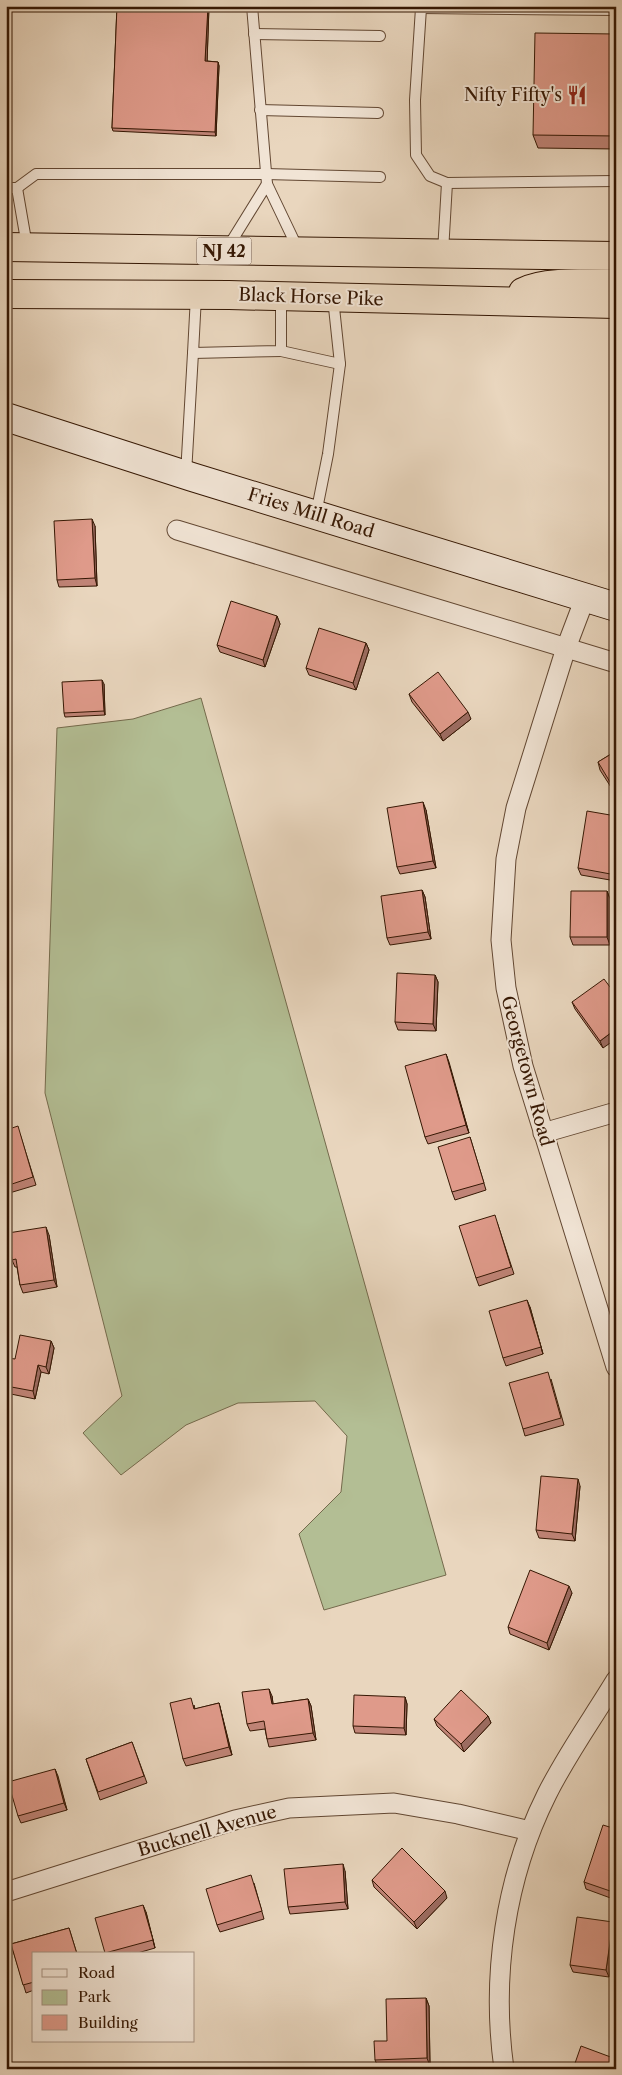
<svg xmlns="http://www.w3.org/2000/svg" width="622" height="2075" font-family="'Libre Caslon Text',serif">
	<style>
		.green { fill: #b3be94; stroke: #746a4c }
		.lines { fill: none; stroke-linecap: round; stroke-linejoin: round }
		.lane-casing { stroke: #624732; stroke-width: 12 }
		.street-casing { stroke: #624732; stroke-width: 21 }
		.secondary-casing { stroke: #351703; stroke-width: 30 }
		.highway-casing { stroke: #351703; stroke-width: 30 }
		.lane { stroke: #f1e4d5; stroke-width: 10 }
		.street { stroke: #f1e4d5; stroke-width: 19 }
		.secondary { stroke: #f1e4d5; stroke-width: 28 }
		.highway { stroke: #e9d6be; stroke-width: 28 }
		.wall { fill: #c08477; stroke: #351703 }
		.shaded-wall { fill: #9c6c61; stroke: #351703 }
		.building { fill: #df9a8a; stroke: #351703 }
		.labels { text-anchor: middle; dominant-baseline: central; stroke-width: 4; stroke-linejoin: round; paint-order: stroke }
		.shield { fill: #f1e4d5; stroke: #6d5442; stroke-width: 1 }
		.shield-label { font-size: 16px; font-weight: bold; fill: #351703 }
		.poi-label { font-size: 18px; fill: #351703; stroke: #f1e4d5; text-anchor: end }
		.street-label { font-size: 18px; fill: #351703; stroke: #f1e4d5 }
	</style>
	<rect width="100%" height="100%" fill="#e9d6be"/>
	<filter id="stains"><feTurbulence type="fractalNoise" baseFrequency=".004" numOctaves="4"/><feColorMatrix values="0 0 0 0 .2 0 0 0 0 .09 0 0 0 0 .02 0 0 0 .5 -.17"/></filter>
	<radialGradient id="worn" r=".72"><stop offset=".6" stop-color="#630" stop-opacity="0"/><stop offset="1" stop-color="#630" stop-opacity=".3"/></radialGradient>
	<polygon class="green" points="201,698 446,1575 324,1610 299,1534 341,1492 347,1436 315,1401 238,1403 186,1425 121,1475 83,1433 122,1396 45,1093 57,728 133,719"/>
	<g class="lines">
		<defs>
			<g id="lane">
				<polyline points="252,6 267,184"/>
				<polyline points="421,6 421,8 616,10"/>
				<polyline points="421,8 415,100 416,155 430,176 447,183 616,181"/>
				<polyline points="254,34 380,36"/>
				<polyline points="260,110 378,113"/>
				<polyline points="6,188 17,188 27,246"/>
				<polyline points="17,188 36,174 266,174 380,177"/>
				<polyline points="228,247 267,184 298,249"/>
				<polyline points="443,252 447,183"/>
				<polyline points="196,296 193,353 281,351 281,297"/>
				<polyline points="281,351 340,364"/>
				<polyline points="186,474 193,353"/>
				<polyline points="316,514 328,454 340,364 333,298"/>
			</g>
			<g id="street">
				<polyline points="177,530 616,663"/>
				<polyline points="585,598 566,648 516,808 506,859 501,940 506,988 523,1066 616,1367"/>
				<polyline points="543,1133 616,1112"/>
				<polyline points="6,1892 235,1820 289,1808 394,1803 458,1814 530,1831"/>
				<path d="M504,2069C491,1976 505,1878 547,1794C567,1754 593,1718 616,1680"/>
			</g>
			<polyline id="secondary" points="6,417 192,477 616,607"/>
			<g id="highway">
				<polyline points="6,247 616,256"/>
				<path d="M523,292C545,280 591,284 616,284"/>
				<polyline points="6,294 229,295 616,304"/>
			</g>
		</defs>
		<use href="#lane" class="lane-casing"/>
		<use href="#street" class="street-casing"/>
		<use href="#secondary" class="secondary-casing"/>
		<use href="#highway" class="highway-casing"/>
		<use href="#lane" class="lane"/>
		<use href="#street" class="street"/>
		<use href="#secondary" class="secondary"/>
		<use href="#highway" class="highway"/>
	</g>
	<g class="wall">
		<polygon points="117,6 209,6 207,61 218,62 219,66 216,136 113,131 112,128"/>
		<polygon points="616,34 616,149 538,148 533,135"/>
		<polygon points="95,526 97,586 59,587 57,580"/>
		<polygon points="277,616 280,624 265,667 220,652 217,645"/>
		<polygon points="366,643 369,650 356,690 309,675 306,668"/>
		<polygon points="104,684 105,715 65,717 64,713"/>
		<polygon points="409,694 471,719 443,741 412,702"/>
		<polygon points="616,751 616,795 600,770 598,762"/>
		<polygon points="426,810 436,868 400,874 397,867"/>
		<polygon points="616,816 616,881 581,875 578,868"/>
		<polygon points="422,890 425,897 431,939 390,945 387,938"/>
		<polygon points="607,891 610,899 610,945 573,945 570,937"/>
		<polygon points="435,975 438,982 436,1031 398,1030 395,1022"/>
		<polygon points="616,995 603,1048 575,1009 572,1002"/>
		<polygon points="446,1054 469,1133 428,1144 425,1137"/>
		<polygon points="6,1130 20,1134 36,1185 6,1194"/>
		<polygon points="470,1137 486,1190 455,1200 452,1192"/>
		<polygon points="497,1222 514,1274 479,1286 476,1278"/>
		<polygon points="49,1235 57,1287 23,1293 20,1285 17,1267 15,1267 12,1260"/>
		<polygon points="530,1307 543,1354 506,1366 503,1358"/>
		<polygon points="51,1341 54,1348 49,1374 41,1372 35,1399 6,1393 6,1368 15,1359"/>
		<polygon points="551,1379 564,1425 525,1436 523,1429"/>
		<polygon points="580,1486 575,1541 539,1538 536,1530"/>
		<polygon points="572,1593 549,1650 510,1634 508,1627"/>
		<polygon points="272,1696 273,1704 308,1699 311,1706 316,1740 269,1747 267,1739 265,1729 250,1731 247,1724"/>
		<polygon points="405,1697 407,1704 406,1735 355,1733 353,1726"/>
		<polygon points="219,1703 232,1755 186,1766 183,1759 194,1705 195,1709"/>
		<polygon points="488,1716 491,1723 464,1752 437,1726 434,1719"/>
		<polygon points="132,1742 147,1783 100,1800 86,1759"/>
		<polygon points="55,1769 67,1810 21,1823 18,1816"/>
		<polygon points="616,1829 616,1900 586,1889 584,1882"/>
		<polygon points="345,1871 348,1909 290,1914 288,1907"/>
		<polygon points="372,1880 447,1898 417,1929 374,1887"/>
		<polygon points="254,1883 264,1919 220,1932 217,1925"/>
		<polygon points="146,1912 155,1948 134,1954 105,1954"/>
		<polygon points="613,1922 616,1930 609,1977 573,1972 570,1965"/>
		<polygon points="69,1928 77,1954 34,1954 34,1990 26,1993 11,1944"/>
		<polygon points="426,1998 429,2006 430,2066 378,2067 375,2060 387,2041"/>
	</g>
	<g class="shaded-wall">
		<polygon points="208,6 209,6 207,65 205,61"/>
		<polygon points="218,62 219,66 216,136 215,132"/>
		<polygon points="92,519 95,526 97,586 95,578"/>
		<polygon points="277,616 280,624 265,667 263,660"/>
		<polygon points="366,643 369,650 356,690 353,683"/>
		<polygon points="102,680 104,684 105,715 104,711"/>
		<polygon points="468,712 471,719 443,741 440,734"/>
		<polygon points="423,802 426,810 436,868 433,861"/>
		<polygon points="422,890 425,897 431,939 428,932"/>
		<polygon points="607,891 610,899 610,945 607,937"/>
		<polygon points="435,975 438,982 436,1031 433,1024"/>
		<polygon points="616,1029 616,1039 603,1048 600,1041"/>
		<polygon points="446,1054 449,1062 469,1133 466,1125"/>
		<polygon points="46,1227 49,1235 57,1287 54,1280"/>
		<polygon points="527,1300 530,1307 543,1354 541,1347"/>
		<polygon points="51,1341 54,1348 49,1374 46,1367"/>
		<polygon points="38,1365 41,1372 35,1399 33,1391"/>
		<polygon points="578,1479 580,1486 575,1541 572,1534"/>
		<polygon points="569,1586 572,1593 549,1650 547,1643"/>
		<polygon points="269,1689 272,1696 274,1711 272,1704"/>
		<polygon points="405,1697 407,1704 406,1735 404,1728"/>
		<polygon points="308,1699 311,1706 316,1740 313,1733"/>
		<polygon points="219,1703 232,1755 229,1747"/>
		<polygon points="488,1716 491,1723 464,1752 461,1744"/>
		<polygon points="55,1769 58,1776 67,1810 64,1803"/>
		<polygon points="343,1864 345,1871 348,1909 345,1902"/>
		<polygon points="445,1891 447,1898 417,1929 414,1922"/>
		<polygon points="143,1905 146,1912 155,1948 153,1940"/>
		<polygon points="613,1922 616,1930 609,1977 606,1970"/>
		<polygon points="426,1998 429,2006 430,2066 427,2058"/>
	</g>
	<g class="building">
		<polygon points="117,6 208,6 205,61 218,62 215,132 112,128"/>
		<polygon points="535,33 616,34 616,136 533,135"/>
		<polygon points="92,519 95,578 57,580 54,521"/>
		<polygon points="231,601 277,616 263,660 217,645"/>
		<polygon points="319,628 366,643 353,683 306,668"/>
		<polygon points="438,672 468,712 440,734 409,694"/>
		<polygon points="102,680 104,711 64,713 62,682"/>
		<polygon points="616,751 616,792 598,762"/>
		<polygon points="423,802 433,861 397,867 387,808"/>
		<polygon points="587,811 616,816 616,875 578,868"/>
		<polygon points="422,890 428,932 387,938 381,896"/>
		<polygon points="571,891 607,891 607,937 570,937"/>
		<polygon points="397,973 435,975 433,1024 395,1022"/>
		<polygon points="604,979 616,995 616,1029 600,1041 572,1002"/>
		<polygon points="446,1054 466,1125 425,1137 405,1066"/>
		<polygon points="18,1126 33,1177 6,1186 6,1130"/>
		<polygon points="470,1137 484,1183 452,1192 438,1147"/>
		<polygon points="495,1215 511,1267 476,1278 459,1226"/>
		<polygon points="46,1227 54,1280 20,1285 16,1259 12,1260 8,1233"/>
		<polygon points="527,1300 541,1347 503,1358 489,1311"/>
		<polygon points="20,1335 51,1341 46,1367 38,1365 33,1391 6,1386 6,1368 8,1358 15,1359"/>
		<polygon points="548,1372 561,1418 523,1429 509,1383"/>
		<polygon points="541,1476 578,1479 572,1534 536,1530"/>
		<polygon points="530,1570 569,1586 547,1643 508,1627"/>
		<polygon points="269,1689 272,1704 308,1699 313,1733 267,1739 264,1721 247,1724 242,1692"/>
		<polygon points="461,1690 488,1716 461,1744 434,1719"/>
		<polygon points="354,1695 405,1697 404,1728 353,1726"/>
		<polygon points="191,1698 194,1709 219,1703 229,1747 183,1759 170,1703"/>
		<polygon points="132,1742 144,1776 98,1792 86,1759"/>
		<polygon points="55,1769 64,1803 18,1816 8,1782"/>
		<polygon points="603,1825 616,1829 616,1893 584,1882"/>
		<polygon points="402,1848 445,1891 414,1922 372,1880"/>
		<polygon points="343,1864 345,1902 288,1907 284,1869"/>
		<polygon points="251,1875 262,1911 217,1925 206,1889"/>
		<polygon points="143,1905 153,1940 105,1953 95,1918"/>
		<polygon points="577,1917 613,1922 606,1970 570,1965"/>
		<polygon points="69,1928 77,1954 34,1954 34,1982 23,1985 11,1944"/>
		<polygon points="426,1998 427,2058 375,2060 374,2041 387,2041 386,1999"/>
		<polygon points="581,2046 616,2059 616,2069 573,2069"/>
	</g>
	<defs>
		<symbol id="restaurant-bare" viewBox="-9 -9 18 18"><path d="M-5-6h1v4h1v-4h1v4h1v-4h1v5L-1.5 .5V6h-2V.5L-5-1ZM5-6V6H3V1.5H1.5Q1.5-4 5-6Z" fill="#8f2418" stroke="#f1e4d5" stroke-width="2.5" paint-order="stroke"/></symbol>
	</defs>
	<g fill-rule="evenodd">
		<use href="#restaurant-bare" x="563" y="81" width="28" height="28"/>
	</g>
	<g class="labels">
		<rect class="shield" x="196.5" y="237.5" width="55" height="27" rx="4"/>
		<g class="shield-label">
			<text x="224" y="251">NJ 42</text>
		</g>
		<g class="poi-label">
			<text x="562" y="95">Nifty Fifty's</text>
		</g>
		<g class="street-label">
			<text transform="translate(311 297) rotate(2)">Black Horse Pike</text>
			<text transform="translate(311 513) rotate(17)">Fries Mill Road</text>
			<text transform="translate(527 1071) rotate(75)">Georgetown Road</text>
			<text transform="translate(207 1831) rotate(-16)">Bucknell Avenue</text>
		</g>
	</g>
	<rect width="622" height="2075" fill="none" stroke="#e9d6be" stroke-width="25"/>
	<rect x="8" y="8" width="607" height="2060" fill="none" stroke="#351703" stroke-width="2.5"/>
	<rect x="12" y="12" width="597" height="2050" fill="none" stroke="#351703"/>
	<rect x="32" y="1952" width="162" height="90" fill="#f1e4d5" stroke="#a69281"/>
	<rect x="42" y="1969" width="25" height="8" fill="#f1e4d5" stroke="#a69281"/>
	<text x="78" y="1978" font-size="15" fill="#351703">Road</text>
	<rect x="42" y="1990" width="25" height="15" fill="#b3be94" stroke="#a69281"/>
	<text x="78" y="2002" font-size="15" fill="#351703">Park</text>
	<rect x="42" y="2015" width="25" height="15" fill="#df9a8a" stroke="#a69281"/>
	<text x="78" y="2028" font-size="15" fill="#351703">Building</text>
	<rect width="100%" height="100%" filter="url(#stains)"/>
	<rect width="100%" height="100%" fill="url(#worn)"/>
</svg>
